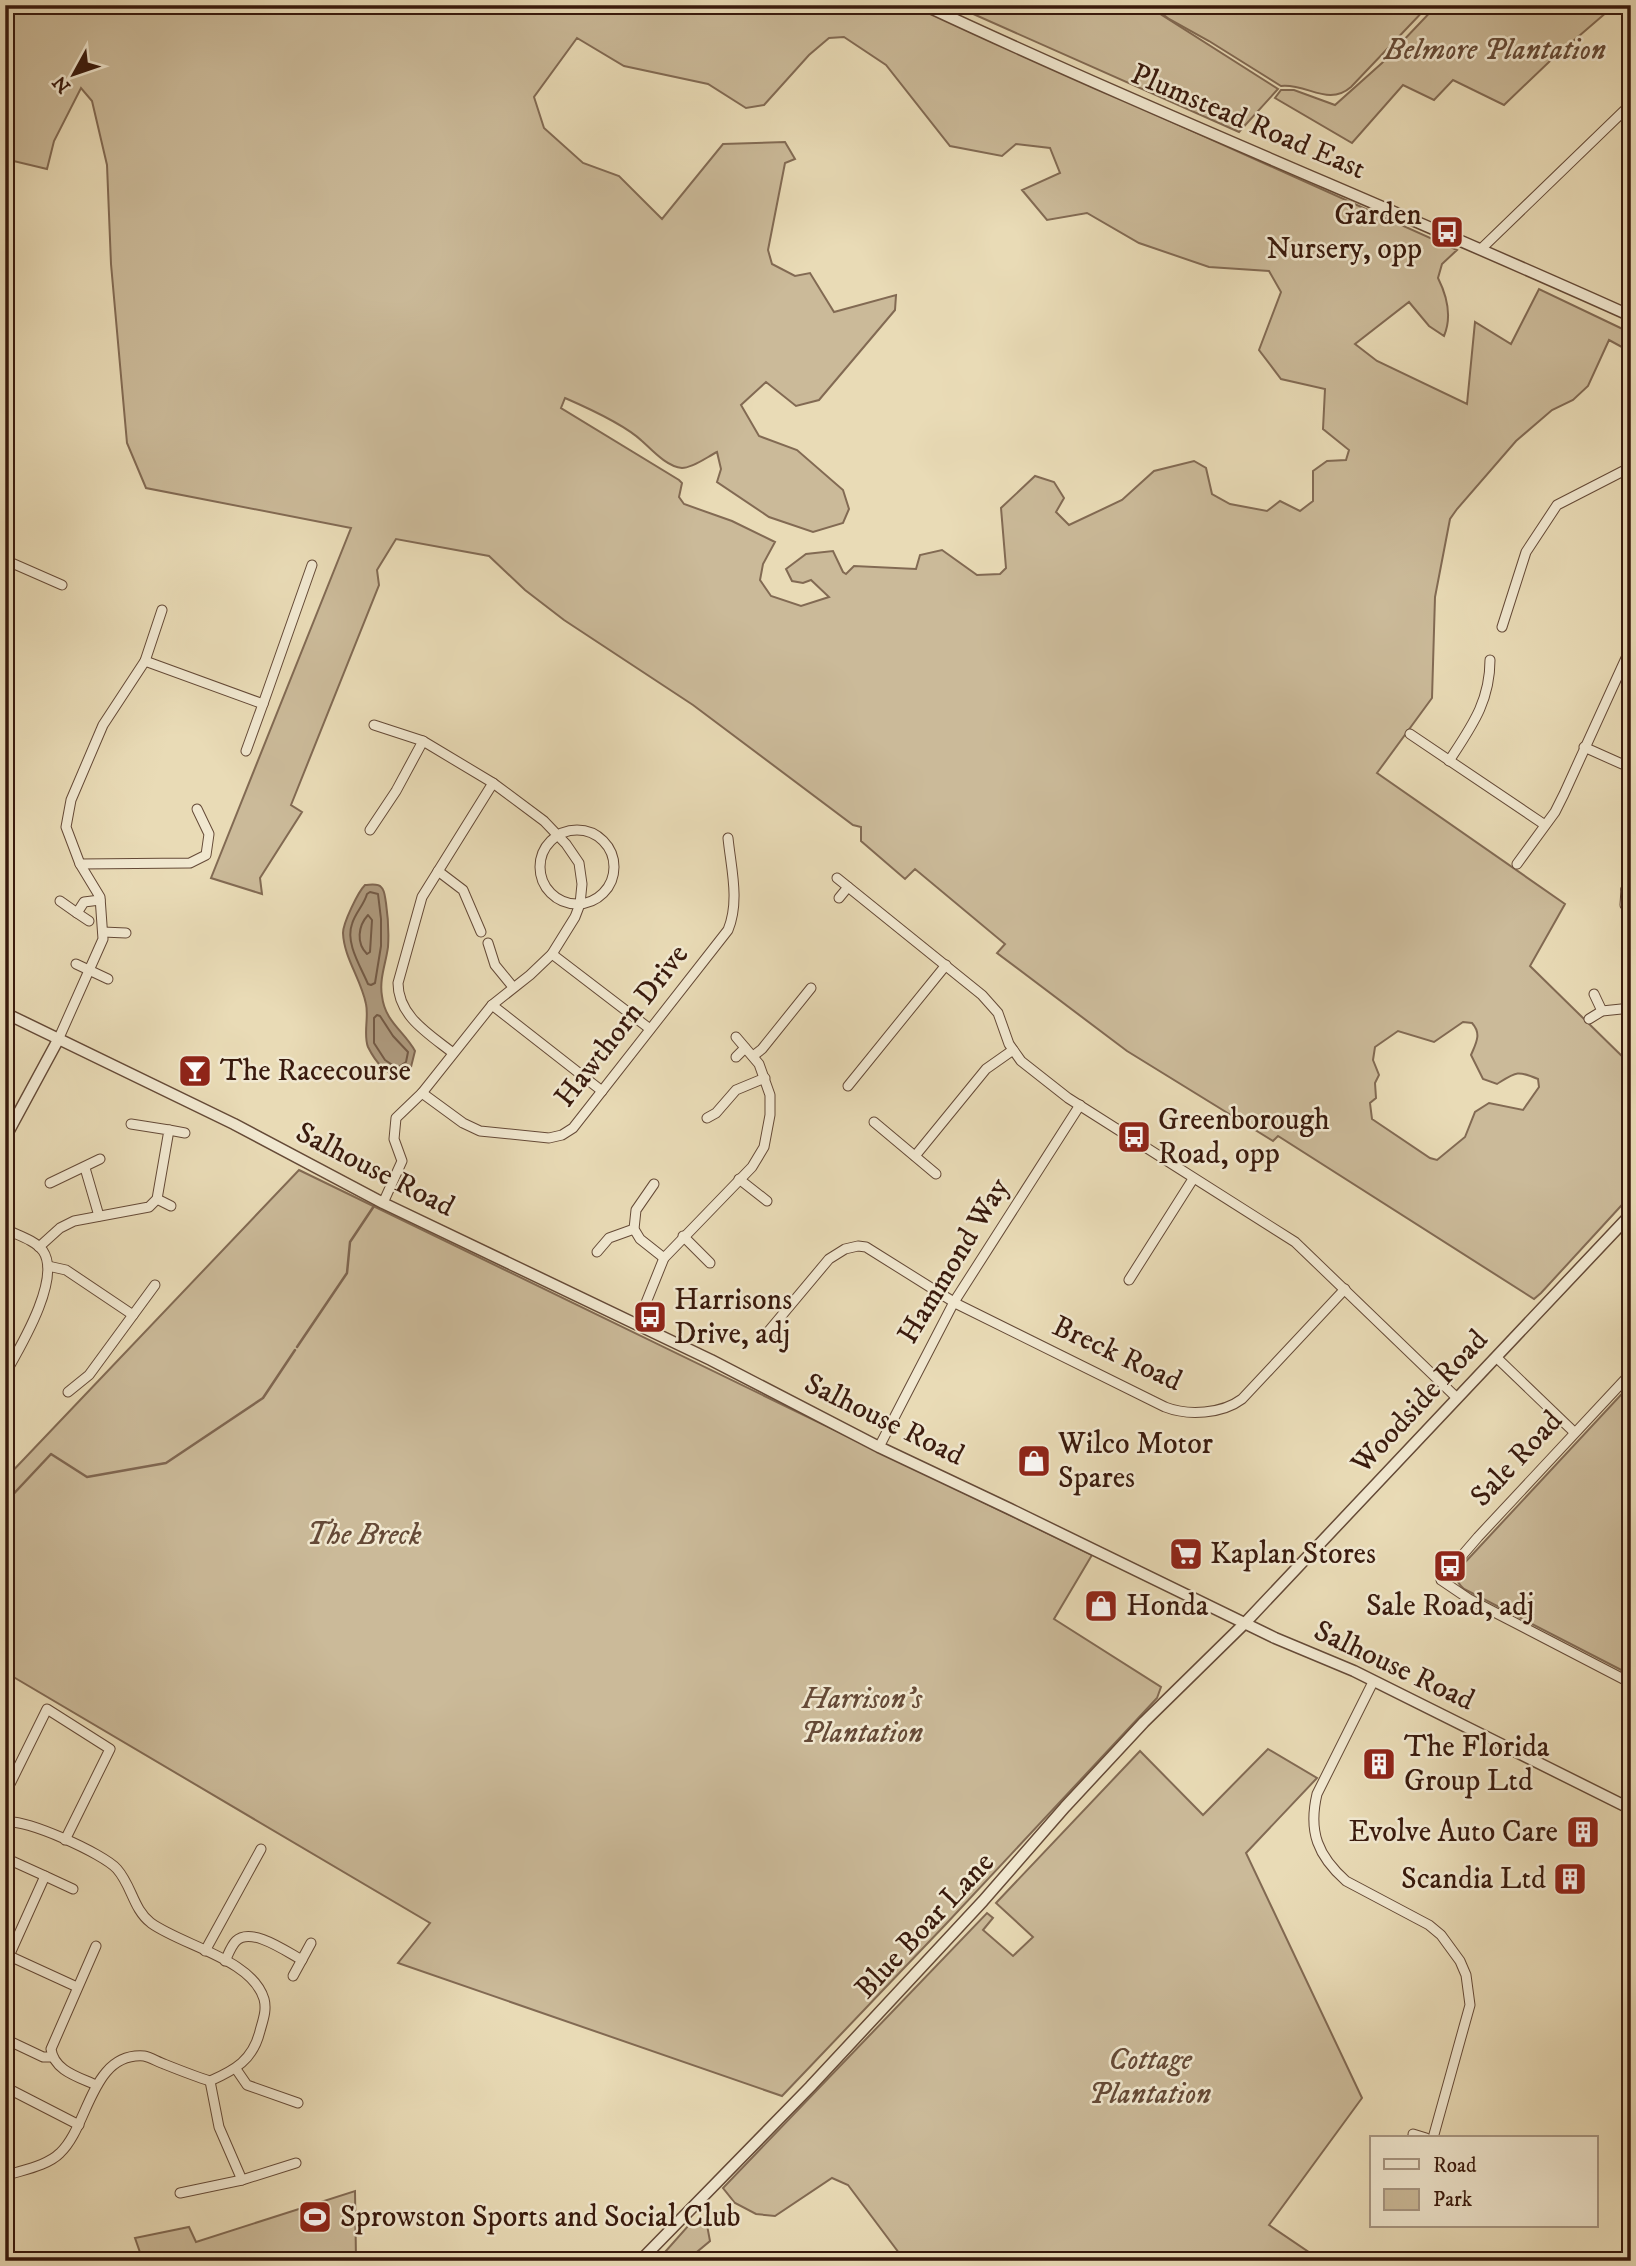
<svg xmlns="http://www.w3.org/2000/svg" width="1636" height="2266" font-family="'IM FELL DW Pica',serif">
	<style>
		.green { fill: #cbba99; stroke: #826a53; stroke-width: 2; fill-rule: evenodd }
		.water { fill: #ad997d; stroke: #7f6650; stroke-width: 2 }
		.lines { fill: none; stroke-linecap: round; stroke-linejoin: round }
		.shore { stroke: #735a45; stroke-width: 2 }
		.stream { stroke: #7f6650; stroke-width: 2.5 }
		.minor-casing { stroke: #654a37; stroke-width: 11 }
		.tertiary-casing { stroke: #654a37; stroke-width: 13 }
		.minor { stroke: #f1e8d0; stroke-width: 9 }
		.tertiary { stroke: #f1e8d0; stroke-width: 10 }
		.labels { text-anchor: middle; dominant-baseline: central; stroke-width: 5; stroke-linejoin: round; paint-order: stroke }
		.park-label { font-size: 30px; font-style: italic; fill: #654a37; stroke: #f1e8d0 }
		.street-label { font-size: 30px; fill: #391a0d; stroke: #f1e8d0 }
		.poi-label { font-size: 30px; fill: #391a0d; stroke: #f1e8d0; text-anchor: start }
	</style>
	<rect width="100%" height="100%" fill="#e9dbb6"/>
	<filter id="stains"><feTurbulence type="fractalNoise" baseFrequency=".00286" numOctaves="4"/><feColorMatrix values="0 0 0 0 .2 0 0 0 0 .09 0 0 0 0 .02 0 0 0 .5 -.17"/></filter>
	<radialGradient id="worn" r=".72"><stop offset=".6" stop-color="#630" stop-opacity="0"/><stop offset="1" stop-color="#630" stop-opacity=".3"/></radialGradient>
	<g class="green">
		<path d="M5,5H912L1457,250L1442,264L1438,278C1447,296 1452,317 1444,336L1429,326L1409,302L1355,344L1377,361L1467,404L1475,322L1511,344L1539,289L1631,333V352L1609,340L1588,386L1573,400L1552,410L1516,441L1457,509L1450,519L1435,597L1432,698L1377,773L1565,904L1530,966L1631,1065V1195L1541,1293L1534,1299L1278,1136L1273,1141L1127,1051L997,953L1005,944L915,869L905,879L861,841V827L853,825L693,705L564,620L525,590L489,556L396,539L377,570L379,585L291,805L302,812L260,878L262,894L211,878L351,528L146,488L127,443L111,264L107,165L92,101L81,88L54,141L47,169L5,159ZM844,37L886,65L950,146L1002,156L1016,144L1050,148L1060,173L1022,190L1047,220L1087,213L1139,243L1209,267L1269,271L1281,292L1259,350L1281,379L1325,389L1323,429L1349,450L1346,460L1327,461L1313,471V501L1300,511L1280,501L1267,511L1230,504L1212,494L1206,468L1194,461L1154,471L1122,500L1069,525L1056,512L1064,498L1054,482L1035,476L1001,508L1006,568L1000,574L977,575L942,550L920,555L916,569L854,566L846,574L843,572L833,551L806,554L786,569L792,581L803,583L811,580L829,597L801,606L771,596L760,580L763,564L775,542L732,521L684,504L679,497L682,483L679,480L561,408L565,398C588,408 624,424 642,441C652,450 667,467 682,468C693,468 707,457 717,452L721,469L717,482L769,517L813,532L843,523L849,509L843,490L797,450L759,436L741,405L766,382L796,406L819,400L895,310L896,295L834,312L810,273L795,276L772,264L768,250L785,163L795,159L785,142L723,144L662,219L619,176L583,163L544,128L534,97L577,38L624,66L708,84L746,108L764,105L809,55L829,38ZM1463,1022L1472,1023C1482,1034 1476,1043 1471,1055L1483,1079L1497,1084C1516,1072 1517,1070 1538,1079L1539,1087L1523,1110L1489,1103L1475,1112L1465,1137L1437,1160L1430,1158L1372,1119L1370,1103L1376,1098L1375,1083L1379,1075L1373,1060L1375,1047L1398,1031L1434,1042Z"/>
		<polygon points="953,5 1146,5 1278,89 1239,132"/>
		<path d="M1151,5H1429L1351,87C1328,107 1307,83 1281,86L1209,41L1169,19Z"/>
		<polygon points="1437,5 1615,5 1550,61 1504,105 1453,80 1434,100 1403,85 1352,143 1275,98 1281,90 1294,90 1335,105 1382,63"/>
		<polygon points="299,1170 1092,1555 1054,1619 1161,1687 1157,1698 946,1924 782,2096 398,1963 430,1923 5,1672 5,1479"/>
		<path d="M1631,1384V1675L1464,1589C1458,1584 1455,1579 1457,1571Z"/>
		<polygon points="1268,1749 1317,1778 1246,1853 1362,2098 1269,2225 1322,2261 902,2261 899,2253 848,2185 832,2178 775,2216 756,2214 735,2203 723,2188 987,1913 993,1918 983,1930 1013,1956 1033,1937 996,1903 1140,1751 1203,1815"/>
		<polygon points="355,2191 356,2259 377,2261 143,2261 135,2238 189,2227 196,2242"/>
		<polygon points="702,2221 707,2225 710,2241 686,2261 657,2261 688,2226"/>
	</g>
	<path class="water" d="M365,885C370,885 378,883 381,887C385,890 385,898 386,903C388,917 389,932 388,947C386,963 379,979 382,996C385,1022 404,1031 415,1051L411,1067L398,1076C384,1073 374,1059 368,1047C363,1035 369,1017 366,1004C361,979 344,958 343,933C343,923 358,892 365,885Z"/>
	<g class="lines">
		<g class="shore">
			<path d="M370,892L378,894L381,919V946L375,983L371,985L368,984C361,967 345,943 352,924C355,913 364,905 367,894Z"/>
			<path d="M368,915L372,920L370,952L367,954C356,943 358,926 368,915Z"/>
			<polygon points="377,1015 380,1016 393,1036 408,1052 406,1062 397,1068 385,1060 374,1043 374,1018"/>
		</g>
		<g class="stream">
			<polyline points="297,1347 347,1273 350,1242 374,1206"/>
			<polyline points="5,1503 51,1454 87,1477 166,1463 263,1398 295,1350"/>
		</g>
		<defs>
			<g id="minor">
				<polyline points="1481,249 1631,104"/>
				<polyline points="5,560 62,585"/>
				<polyline points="1502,627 1526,552 1557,505 1631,467"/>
				<polyline points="145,661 263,704 246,751"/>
				<polyline points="263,704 312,565"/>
				<polyline points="374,725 423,741 493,783 544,821 566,844 579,863 582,884 580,904 575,917 552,954 530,975 492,1005 422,1093 396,1118 394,1139 402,1161 383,1203"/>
				<polyline points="1410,734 1545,825"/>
				<polyline points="1584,747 1631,768"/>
				<path d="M1449,761C1471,727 1490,702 1490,660"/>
				<polyline points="370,830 396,791 423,741"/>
				<circle cx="577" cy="867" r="37"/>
				<polyline points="80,864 190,863 206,855 209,834 197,809"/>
				<polyline points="1517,864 1555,812 1564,794 1631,647"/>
				<polyline points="438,871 463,890 481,932"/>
				<polyline points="1631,872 1626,889 1631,889"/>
				<polyline points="837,878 982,995 998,1013 1009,1044 1021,1061 1068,1098 1295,1242 1457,1398"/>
				<polyline points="839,898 848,887"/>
				<polyline points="60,901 77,913"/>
				<polyline points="1625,905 1626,889"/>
				<polyline points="89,921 77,913 84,902 100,900"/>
				<polyline points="103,932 126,933"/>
				<polyline points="488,943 495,965 513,987"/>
				<polyline points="552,954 650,1029"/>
				<polyline points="76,964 108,979"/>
				<polyline points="1594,994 1602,1011"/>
				<polyline points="492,1005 602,1091"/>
				<polyline points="1589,1019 1602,1011 1631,1008"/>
				<polyline points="58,1040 103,939 100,897 80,864 66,827 71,800 103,725 145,661 162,610"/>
				<path d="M453,1053C429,1034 398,1016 398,983L422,897L493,783"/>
				<polyline points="753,1056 762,1049 811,988"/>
				<polyline points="736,1057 745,1048"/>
				<polyline points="848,1086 946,965"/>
				<path d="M422,1093L463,1123L480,1131L549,1138L562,1135L573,1128L728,930C740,901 731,868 728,838"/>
				<polyline points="707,1118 716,1113 736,1090 765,1078"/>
				<polyline points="874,1122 936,1174"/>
				<polyline points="169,1130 185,1133"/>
				<polyline points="915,1156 986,1069 1013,1050"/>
				<polyline points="85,1168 99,1216"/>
				<polyline points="739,1179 767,1201"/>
				<polyline points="50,1183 100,1159"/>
				<polyline points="654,1184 636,1210 634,1229 640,1239 664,1258"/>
				<polyline points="157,1199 171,1206"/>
				<path d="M5,1229C17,1235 35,1240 43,1251C62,1279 19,1349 5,1374"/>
				<polyline points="683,1236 710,1263"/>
				<polyline points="39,1247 60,1228 74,1221 149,1207 157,1199 169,1130 131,1124"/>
				<polyline points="597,1252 609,1238 634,1229"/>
				<polyline points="48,1266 66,1270 133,1315"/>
				<polyline points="1129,1280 1193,1179"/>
				<polyline points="637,1325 664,1258 752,1167 764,1147 770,1115 770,1095 759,1064 736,1037"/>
				<polyline points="773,1327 783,1336"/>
				<path d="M762,1339L829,1259L845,1249L858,1246L866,1247L957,1304L1165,1407C1188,1416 1222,1414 1242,1399L1345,1289"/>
				<polyline points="1496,1357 1574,1432"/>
				<polyline points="1631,1373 1478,1537 1441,1580 1469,1599 1631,1683"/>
				<polyline points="68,1392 89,1375 155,1285"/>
				<polyline points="879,1447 954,1302 1080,1105"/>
				<path d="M1373,1682L1317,1794C1308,1832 1318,1856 1346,1881L1429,1925L1441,1935L1460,1961L1466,1975L1470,2005L1433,2138"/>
				<polyline points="10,1784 47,1709 110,1749 65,1840"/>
				<path d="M5,1822C25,1818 104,1854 117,1869C132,1886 133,1909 151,1923C183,1946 252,1959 264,1999C267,2010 263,2020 260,2031C253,2060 235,2070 210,2081C194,2076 179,2070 164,2064C158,2062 150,2057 144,2056C91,2052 89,2126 60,2153C47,2166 22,2170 5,2176"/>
				<polyline points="45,1876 73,1889"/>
				<path d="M96,1946L51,2049C54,2071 79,2077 96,2085"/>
				<polyline points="205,1951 261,1849"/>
				<polyline points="5,1954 77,1987"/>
				<polyline points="9,1956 45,1876 12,1861"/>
				<path d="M225,1961C228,1955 231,1946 236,1941C251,1926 287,1952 302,1960"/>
				<polyline points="293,1976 311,1943"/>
				<polyline points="5,2039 43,2057 52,2057"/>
				<polyline points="236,2069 247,2085 298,2103"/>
				<polyline points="5,2092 7,2088 79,2125"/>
				<polyline points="1413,2134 1426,2138"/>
				<polyline points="242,2180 296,2163"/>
				<polyline points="180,2193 242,2180 219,2127 210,2081"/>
			</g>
			<g id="tertiary">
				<path d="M924,5C1157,114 1396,210 1631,316"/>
				<polyline points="5,1013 234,1124 383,1203 711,1360 879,1447 1010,1509 1275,1638 1354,1671 1631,1809"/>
				<polyline points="5,1138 58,1040"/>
				<polyline points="640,2261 810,2087 983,1901 1065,1807 1144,1722 1245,1623 1631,1214"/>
			</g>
		</defs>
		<use href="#minor" class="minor-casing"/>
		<use href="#tertiary" class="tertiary-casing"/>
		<use href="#minor" class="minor"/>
		<use href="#tertiary" class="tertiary"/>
	</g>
	<defs>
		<symbol id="bus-square" viewBox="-11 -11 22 22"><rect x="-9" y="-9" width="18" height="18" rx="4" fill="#8f2418" stroke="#f1e8d0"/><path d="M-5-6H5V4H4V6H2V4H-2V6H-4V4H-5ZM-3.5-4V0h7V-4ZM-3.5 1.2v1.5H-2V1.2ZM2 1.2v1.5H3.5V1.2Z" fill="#fff"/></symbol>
		<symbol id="bar-square" viewBox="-11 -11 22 22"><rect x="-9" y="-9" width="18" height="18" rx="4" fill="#8f2418" stroke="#f1e8d0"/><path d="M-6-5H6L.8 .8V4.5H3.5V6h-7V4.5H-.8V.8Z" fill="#fff"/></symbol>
		<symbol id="shop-square" viewBox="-11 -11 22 22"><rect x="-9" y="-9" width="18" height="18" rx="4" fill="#8f2418" stroke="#f1e8d0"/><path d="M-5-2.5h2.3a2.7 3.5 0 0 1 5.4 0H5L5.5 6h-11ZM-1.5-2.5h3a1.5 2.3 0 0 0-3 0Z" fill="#fff"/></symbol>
		<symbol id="supermarket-square" viewBox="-11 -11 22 22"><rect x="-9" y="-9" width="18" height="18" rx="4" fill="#8f2418" stroke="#f1e8d0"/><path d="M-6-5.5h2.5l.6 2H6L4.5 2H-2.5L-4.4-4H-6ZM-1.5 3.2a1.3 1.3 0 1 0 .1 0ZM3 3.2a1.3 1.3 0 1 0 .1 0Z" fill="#fff"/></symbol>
		<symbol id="building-square" viewBox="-11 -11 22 22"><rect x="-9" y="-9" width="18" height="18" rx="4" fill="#8f2418" stroke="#f1e8d0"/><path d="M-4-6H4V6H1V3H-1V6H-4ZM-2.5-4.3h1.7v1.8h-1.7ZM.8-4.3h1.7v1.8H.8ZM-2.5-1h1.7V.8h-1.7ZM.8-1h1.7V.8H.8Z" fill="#fff"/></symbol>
		<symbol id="stadium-square" viewBox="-11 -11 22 22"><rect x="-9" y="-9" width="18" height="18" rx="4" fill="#8f2418" stroke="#f1e8d0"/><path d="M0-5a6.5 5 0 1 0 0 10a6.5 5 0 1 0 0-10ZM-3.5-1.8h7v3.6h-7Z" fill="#fff"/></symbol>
	</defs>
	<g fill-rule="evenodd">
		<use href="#bus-square" x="1428" y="213" width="38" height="38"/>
		<use href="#bar-square" x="176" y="1052" width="38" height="38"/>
		<use href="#bus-square" x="1115" y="1118" width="38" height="38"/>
		<use href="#bus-square" x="631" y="1298" width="38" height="38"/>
		<use href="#shop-square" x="1015" y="1442" width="38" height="38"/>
		<use href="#supermarket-square" x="1167" y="1535" width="38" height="38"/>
		<use href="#bus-square" x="1431" y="1547" width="38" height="38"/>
		<use href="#shop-square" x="1082" y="1587" width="38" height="38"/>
		<use href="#building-square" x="1360" y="1745" width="38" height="38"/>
		<use href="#building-square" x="1564" y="1813" width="38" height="38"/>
		<use href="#building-square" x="1551" y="1860" width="38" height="38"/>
		<use href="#stadium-square" x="296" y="2198" width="38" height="38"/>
	</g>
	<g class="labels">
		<g class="park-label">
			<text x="1495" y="50">Belmore Plantation</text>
			<text x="364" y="1535">The Breck</text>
			<text x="862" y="1699">Harrison's<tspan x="862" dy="34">Plantation</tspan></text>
			<text x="1150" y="2060">Cottage<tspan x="1150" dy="34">Plantation</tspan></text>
		</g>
		<g class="street-label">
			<text transform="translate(1248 122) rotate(23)">Plumstead Road East</text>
			<text transform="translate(622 1026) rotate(-52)">Hawthorn Drive</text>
			<text transform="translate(375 1170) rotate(27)">Salhouse Road</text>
			<text transform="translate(954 1261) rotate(-59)">Hammond Way</text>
			<text transform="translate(1117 1354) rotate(25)">Breck Road</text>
			<text transform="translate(1420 1402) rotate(-47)">Woodside Road</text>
			<text transform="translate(884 1420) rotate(26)">Salhouse Road</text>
			<text transform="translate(1517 1459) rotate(-47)">Sale Road</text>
			<text transform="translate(1394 1666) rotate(25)">Salhouse Road</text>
			<text transform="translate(925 1926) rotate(-47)">Blue Boar Lane</text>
		</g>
		<g class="poi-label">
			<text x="1422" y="215" text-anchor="end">Garden<tspan x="1422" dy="34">Nursery, opp</tspan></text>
			<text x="220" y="1071">The Racecourse</text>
			<text x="1158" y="1120">Greenborough<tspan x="1158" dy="34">Road, opp</tspan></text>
			<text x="674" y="1300">Harrisons<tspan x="674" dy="34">Drive, adj</tspan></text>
			<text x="1058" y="1444">Wilco Motor<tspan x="1058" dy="34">Spares</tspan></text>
			<text x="1210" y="1554">Kaplan Stores</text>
			<text x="1126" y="1606">Honda</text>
			<text x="1450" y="1606" text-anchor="middle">Sale Road, adj</text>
			<text x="1404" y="1747">The Florida<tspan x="1404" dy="34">Group Ltd</tspan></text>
			<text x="1558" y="1832" text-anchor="end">Evolve Auto Care</text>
			<text x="1546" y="1879" text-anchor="end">Scandia Ltd</text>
			<text x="340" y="2217">Sprowston Sports and Social Club</text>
		</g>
	</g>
	<rect width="1636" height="2266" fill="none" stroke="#e9dbb6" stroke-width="28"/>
	<rect x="7" y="7" width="1622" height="2252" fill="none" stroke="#391a0d" stroke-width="3.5"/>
	<rect x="14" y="14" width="1608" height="2238" fill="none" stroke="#391a0d" stroke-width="2"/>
	<rect x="1370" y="2136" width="228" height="91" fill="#f1e8d0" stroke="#a79682" stroke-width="2"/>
	<rect x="1384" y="2159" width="35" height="10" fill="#f1e8d0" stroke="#a79682" stroke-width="2"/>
	<text x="1433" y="2172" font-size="21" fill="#391a0d">Road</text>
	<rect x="1384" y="2189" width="35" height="21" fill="#cbba99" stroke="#a79682" stroke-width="2"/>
	<text x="1433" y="2206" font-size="21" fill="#391a0d">Park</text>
	<g transform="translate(74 74) rotate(230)" stroke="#f1e8d0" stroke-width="5" paint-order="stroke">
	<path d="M0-5L12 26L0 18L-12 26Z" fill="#391a0d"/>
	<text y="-10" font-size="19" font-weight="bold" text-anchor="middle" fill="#391a0d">N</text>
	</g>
	<rect width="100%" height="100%" filter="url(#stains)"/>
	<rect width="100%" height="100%" fill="url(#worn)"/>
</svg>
